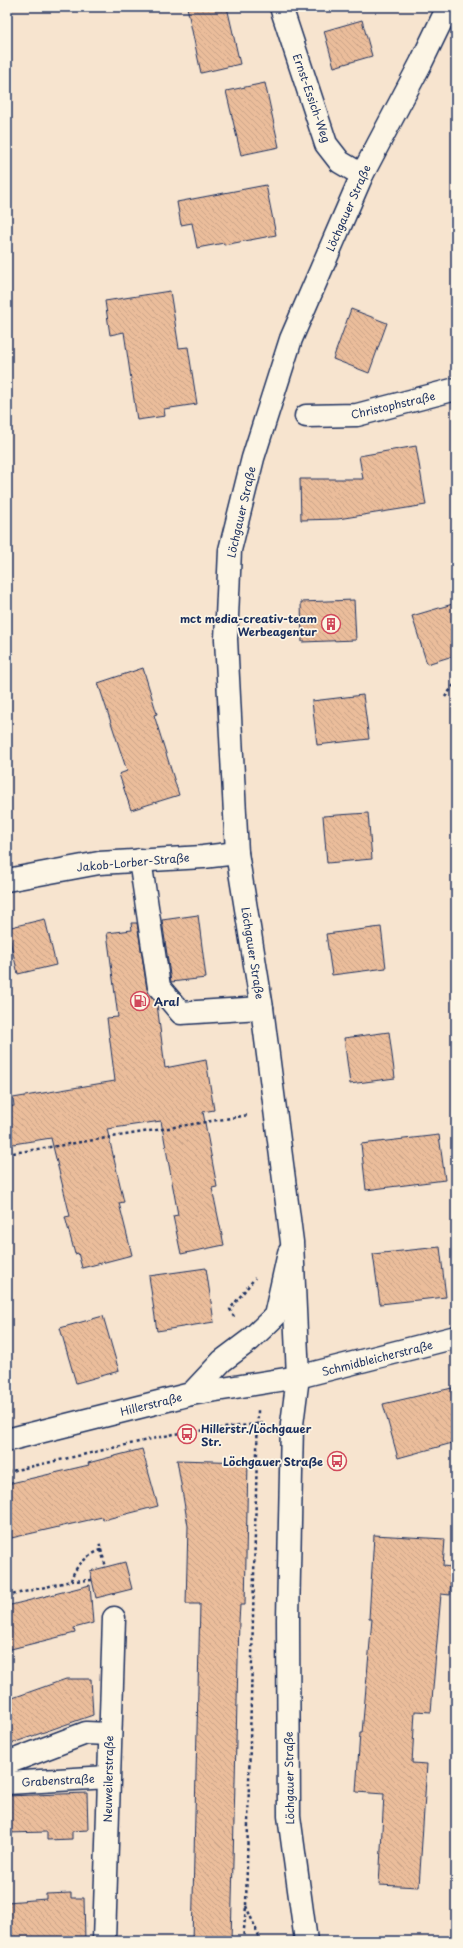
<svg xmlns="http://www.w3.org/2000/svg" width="463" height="1948" font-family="'Playpen Sans',sans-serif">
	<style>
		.building { fill: url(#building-back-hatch); stroke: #1b2f5e }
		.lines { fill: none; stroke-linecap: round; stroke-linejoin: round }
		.minor-casing { stroke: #1b2f5e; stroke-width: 25 }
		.major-casing { stroke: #1b2f5e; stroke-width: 25 }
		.path { stroke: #1b2f5e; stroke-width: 2.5; stroke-dasharray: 3 3; stroke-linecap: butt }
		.minor { stroke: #fcf5e5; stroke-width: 22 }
		.major { stroke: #fcf5e5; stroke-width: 22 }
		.labels { text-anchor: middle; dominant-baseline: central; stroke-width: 3.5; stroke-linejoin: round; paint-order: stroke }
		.street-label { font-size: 11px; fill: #1b2f5e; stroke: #fcf5e5 }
		.poi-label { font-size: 11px; font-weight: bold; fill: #1b2f5e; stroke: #fcf5e5; text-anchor: end }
	</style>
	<defs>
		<pattern id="building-back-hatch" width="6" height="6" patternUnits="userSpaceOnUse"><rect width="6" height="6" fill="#ebbd9b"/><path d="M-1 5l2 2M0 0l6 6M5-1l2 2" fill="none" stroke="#c9a388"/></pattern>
	</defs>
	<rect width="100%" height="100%" fill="#f7e4cf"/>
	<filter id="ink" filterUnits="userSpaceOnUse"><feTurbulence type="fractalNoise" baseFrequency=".025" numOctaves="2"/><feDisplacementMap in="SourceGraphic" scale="8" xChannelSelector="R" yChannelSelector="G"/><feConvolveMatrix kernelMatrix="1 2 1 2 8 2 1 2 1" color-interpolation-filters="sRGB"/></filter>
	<g filter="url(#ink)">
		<g class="building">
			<polygon points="187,7 227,7 240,64 201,73"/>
			<polygon points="362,20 372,56 334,67 324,31"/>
			<polygon points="265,83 279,147 241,155 226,91"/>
			<polygon points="266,185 276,235 224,245 224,243 197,248 192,223 181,225 177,202"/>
			<polygon points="170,291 179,348 188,347 197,404 164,409 165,416 137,420 124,332 110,335 105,301"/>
			<polygon points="351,309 387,323 369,373 333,359"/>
			<polygon points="416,446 426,505 338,519 301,520 300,479 363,479 359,456"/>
			<polygon points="354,600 356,640 302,642 301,602"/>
			<polygon points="456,603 456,655 427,664 412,616"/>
			<polygon points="143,668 157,714 154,715 179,795 131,810 119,774 127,771 98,683"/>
			<polygon points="363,695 369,739 317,745 312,701"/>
			<polygon points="368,813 372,859 327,863 323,816"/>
			<polygon points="198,915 206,978 171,982 162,920"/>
			<polygon points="45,919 56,965 18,974 7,928"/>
			<polygon points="131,923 137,923 147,989 157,1004 165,1068 206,1060 214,1110 203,1112 217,1187 212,1188 224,1245 181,1254 173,1216 178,1215 161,1121 107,1129 124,1202 119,1203 132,1255 82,1268 78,1253 75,1254 65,1217 70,1216 51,1138 7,1145 7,1107 14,1106 13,1098 115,1081 107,1018 118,1017 107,933 132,930"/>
			<polygon points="381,927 386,968 332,975 326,934"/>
			<polygon points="389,1032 395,1078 350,1084 344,1038"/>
			<polygon points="439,1135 445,1180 366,1190 361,1144"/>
			<polygon points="440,1247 446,1297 380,1304 373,1254"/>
			<polygon points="206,1268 214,1322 157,1331 149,1276"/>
			<polygon points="103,1316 119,1371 76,1383 60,1328"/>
			<polygon points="452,1388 456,1404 456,1442 398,1458 383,1404"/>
			<polygon points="142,1449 158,1506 103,1520 102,1517 7,1539 7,1484 89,1465 88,1463"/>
			<polygon points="177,1460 248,1462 245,1605 240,1605 239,1621 231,1941 192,1941 200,1604 186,1604 188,1526"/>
			<polygon points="374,1535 445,1539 443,1566 451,1567 450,1595 441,1594 431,1712 415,1711 412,1763 427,1764 419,1887 379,1885 384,1794 356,1792 360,1733 362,1733 372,1619 369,1619"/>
			<polygon points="125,1562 132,1589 96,1598 90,1571"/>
			<polygon points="90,1585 93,1623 74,1628 75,1633 7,1650 7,1606"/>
			<polygon points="66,1679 91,1679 93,1715 7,1745 7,1700"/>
			<polygon points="87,1793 88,1830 72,1831 72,1839 47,1840 47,1832 7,1833 7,1796"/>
			<polygon points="71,1893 71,1898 84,1898 85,1941 7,1941 7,1902 46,1899 46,1894"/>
		</g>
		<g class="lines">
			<defs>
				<g id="minor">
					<polyline points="281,7 326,144 340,162 362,175"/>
					<polyline points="306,416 357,415 456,389"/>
					<polyline points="140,860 159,987 181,1013 262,1008"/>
					<polyline points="7,880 99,863 203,857 237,853"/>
					<polyline points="191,1394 222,1361 250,1340 275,1316 289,1253"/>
					<polyline points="7,1440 191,1394 298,1377 456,1337"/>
					<polyline points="7,1763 86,1733 109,1734"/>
					<polyline points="7,1783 108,1777"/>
					<polyline points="104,1941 114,1618"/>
				</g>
				<polyline id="major" points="306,1941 289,1816 288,1619 292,1424 298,1377 292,1242 262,1008 237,853 226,639 230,550 253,458 291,339 362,175 421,63 448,7"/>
			</defs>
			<use href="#minor" class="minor-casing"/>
			<use href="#major" class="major-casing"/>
			<g class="path">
				<polyline points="445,697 456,682"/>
				<polyline points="7,1154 249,1115"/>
				<polyline points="234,1317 230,1309 255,1278"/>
				<polyline points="7,1472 174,1434 265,1423"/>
				<polyline points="101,1550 106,1567"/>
				<polyline points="71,1581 92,1580"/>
				<path d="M7,1596L71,1581C74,1566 88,1555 101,1550L99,1541"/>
				<polyline points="246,1906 261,1941"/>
				<polyline points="243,1941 246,1906 258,1410"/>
			</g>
			<use href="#minor" class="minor"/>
			<use href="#major" class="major"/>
		</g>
	</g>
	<defs>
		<symbol id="building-ring" viewBox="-11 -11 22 22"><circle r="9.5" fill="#fcf5e5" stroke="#d1495b" stroke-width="1.5"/><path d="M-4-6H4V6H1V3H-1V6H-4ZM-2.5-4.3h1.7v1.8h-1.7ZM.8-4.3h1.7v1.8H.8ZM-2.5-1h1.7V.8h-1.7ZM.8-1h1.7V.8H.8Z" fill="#d1495b"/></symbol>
		<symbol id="fuel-ring" viewBox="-11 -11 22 22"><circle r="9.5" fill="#fcf5e5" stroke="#d1495b" stroke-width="1.5"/><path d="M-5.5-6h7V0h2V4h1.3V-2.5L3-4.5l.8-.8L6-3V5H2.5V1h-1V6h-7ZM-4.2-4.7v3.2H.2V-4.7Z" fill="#d1495b"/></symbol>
		<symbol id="bus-ring" viewBox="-11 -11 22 22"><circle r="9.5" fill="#fcf5e5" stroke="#d1495b" stroke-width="1.5"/><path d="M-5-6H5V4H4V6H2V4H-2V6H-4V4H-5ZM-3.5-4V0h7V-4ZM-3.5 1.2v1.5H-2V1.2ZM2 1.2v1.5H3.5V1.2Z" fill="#d1495b"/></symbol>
	</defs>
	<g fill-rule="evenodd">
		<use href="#building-ring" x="320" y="613" width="22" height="22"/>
		<use href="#fuel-ring" x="129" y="990" width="22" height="22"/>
		<use href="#bus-ring" x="176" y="1423" width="22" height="22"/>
		<use href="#bus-ring" x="326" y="1450" width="22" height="22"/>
	</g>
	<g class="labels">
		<g class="street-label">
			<text transform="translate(312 98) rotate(71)">Ernst-Essich-Weg</text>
			<text transform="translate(348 208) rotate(-66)">Löchgauer Straße</text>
			<text transform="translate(393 405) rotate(-13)">Christophstraße</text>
			<text transform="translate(241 512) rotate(-77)">Löchgauer Straße</text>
			<text transform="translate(133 862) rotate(-5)">Jakob-Lorber-Straße</text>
			<text transform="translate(253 953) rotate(81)">Löchgauer Straße</text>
			<text transform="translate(377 1358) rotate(-14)">Schmidbleicherstraße</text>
			<text transform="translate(151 1404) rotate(-14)">Hillerstraße</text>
			<text transform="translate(289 1778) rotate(-91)">Löchgauer Straße</text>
			<text transform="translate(108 1779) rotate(-89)">Neuweilerstraße</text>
			<text transform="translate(58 1780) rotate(-3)">Grabenstraße</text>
		</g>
		<g class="poi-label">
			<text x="317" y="618">mct media-creativ-team<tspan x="317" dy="13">Werbeagentur</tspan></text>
			<text x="154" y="1001" text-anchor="start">Aral</text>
			<text x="201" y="1428" text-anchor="start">Hillerstr./Löchgauer<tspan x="201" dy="13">Str.</tspan></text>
			<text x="323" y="1461">Löchgauer Straße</text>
		</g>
	</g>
	<rect width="463" height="1948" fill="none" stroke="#fcf5e5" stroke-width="24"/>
	<rect x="12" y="12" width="439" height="1924" fill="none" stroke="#1b2f5e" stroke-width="1.5" filter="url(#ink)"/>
</svg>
